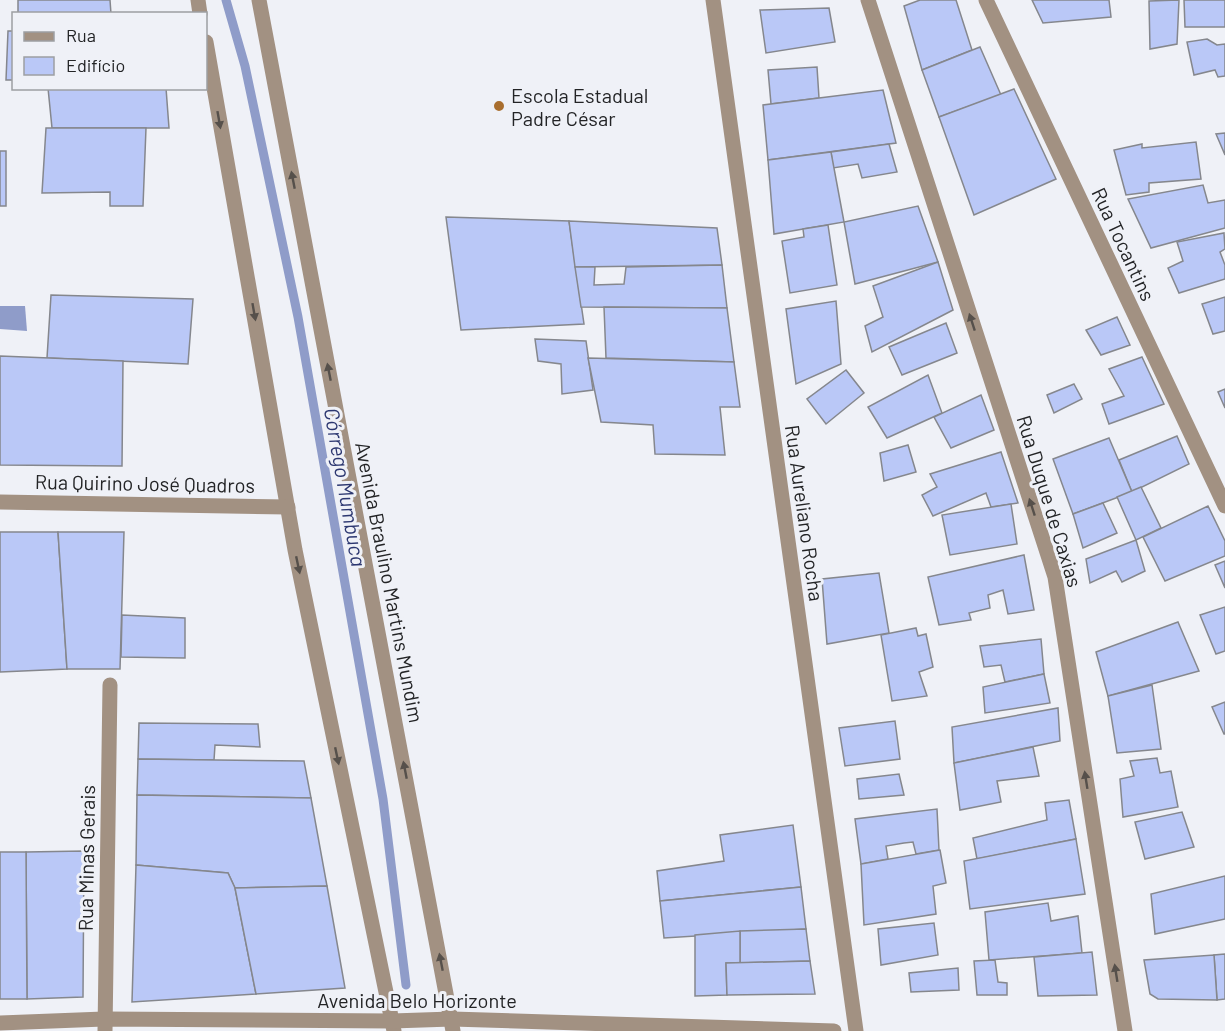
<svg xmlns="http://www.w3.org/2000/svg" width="1225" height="1031" font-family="Barlow,sans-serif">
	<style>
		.water { fill: #8f9cc9 }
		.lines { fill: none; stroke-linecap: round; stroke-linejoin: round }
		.stream { stroke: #8f9cc9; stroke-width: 9 }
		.building { fill: #bac8f7; stroke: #85878d; stroke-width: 1.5 }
		.minor { stroke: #a29182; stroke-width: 15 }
		.oneway { fill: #56504b }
		.poi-dot { fill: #a96e2e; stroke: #eff1f7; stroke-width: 2 }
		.labels { text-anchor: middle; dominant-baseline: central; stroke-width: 6; stroke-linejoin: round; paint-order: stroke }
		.poi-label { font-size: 20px; fill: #232426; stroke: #eff1f7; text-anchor: start }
		.street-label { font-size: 20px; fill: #232426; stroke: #eff1f7 }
		.water-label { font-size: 21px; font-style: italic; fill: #2c3770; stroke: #eff1f7 }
	</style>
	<rect width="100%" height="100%" fill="#eff1f7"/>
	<polygon class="water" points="0,306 25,306 27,331 0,329"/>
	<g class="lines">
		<polyline class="stream" points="226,0 245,66 298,317 383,799 406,985"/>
	</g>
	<g class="building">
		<polygon points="18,0 110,0 111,14 18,14"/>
		<polygon points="920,0 956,0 972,50 922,70 904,6"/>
		<polygon points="1032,0 1109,0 1111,17 1043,23"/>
		<polygon points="1179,0 1177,44 1150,49 1149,1"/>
		<polygon points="1184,0 1225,0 1225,27 1185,27"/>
		<polygon points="829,8 835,42 766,53 760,10"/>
		<polygon points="8,31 14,31 14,80 6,80"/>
		<polygon points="1207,39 1217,45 1225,44 1225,76 1218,77 1215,70 1194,75 1187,42"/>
		<polygon points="980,47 1001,95 939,117 922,70"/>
		<polygon points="817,67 819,98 771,104 768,70"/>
		<polygon points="48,88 166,88 169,128 52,128"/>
		<polygon points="1014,89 1056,179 974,215 939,117"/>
		<polygon points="883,90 896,143 768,160 763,105"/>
		<polygon points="46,128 146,128 143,206 110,206 110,192 42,193"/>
		<polygon points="1225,133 1225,155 1216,134"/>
		<polygon points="1196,142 1201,179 1149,183 1149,192 1126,195 1114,150 1142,144 1142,148"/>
		<polygon points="889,144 897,172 862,178 858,164 833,168 831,152"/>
		<rect x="0" y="151" width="6" height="55"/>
		<polygon points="831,152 844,222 774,234 768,160"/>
		<polygon points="1203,185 1208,203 1225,200 1225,228 1151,248 1128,199"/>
		<polygon points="918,206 938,262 855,284 844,222"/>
		<polygon points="446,217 569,221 584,324 461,330"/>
		<polygon points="569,221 717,228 722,265 575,267"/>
		<polygon points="828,225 837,285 790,293 782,241 804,237 803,229"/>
		<polygon points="1224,233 1225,249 1220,252 1225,265 1225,279 1179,293 1168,268 1183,261 1177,242"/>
		<polygon points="938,262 953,310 872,352 865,326 883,317 873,286"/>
		<polygon points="722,265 727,308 581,307 575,267 595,267 594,285 624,284 626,267"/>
		<polygon points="51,295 193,299 188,364 47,358"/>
		<polygon points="1225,297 1225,331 1213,334 1202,304"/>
		<polygon points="836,301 841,364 796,384 786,309"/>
		<polygon points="604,307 727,308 734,362 606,358"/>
		<polygon points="1117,317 1130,345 1101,355 1086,330"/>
		<polygon points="946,323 957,353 902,375 889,347"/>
		<polygon points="535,339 586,341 593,390 562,394 561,364 538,361"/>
		<polygon points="0,356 123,361 122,466 0,465"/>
		<polygon points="1142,357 1164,404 1109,424 1102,404 1124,396 1109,369"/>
		<polygon points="588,358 734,362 740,407 720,407 725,455 655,454 653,425 601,422"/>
		<polygon points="846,370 864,393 826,424 807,399"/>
		<polygon points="928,375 942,413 887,438 868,407"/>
		<polygon points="1074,384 1082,399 1054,413 1047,395"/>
		<polygon points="1225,389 1225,408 1218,392"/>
		<polygon points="981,395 994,430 951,448 934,417"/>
		<polygon points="1177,436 1189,464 1132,492 1119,460"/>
		<polygon points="1109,438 1132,492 1073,514 1053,459"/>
		<polygon points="908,445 916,472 884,481 880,453"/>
		<polygon points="1001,452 1018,503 991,507 986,493 933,516 922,495 937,487 930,474"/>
		<polygon points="1141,487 1161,528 1136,540 1117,497"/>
		<polygon points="1103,503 1117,533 1083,548 1073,514"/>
		<polygon points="1011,504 1017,544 950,555 942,515"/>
		<polygon points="1208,506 1225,541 1225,556 1165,581 1143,537"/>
		<polygon points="0,532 58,532 67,669 0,672"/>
		<polygon points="58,532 124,532 120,669 67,669"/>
		<polygon points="1136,540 1145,571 1122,582 1116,571 1090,583 1086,559"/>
		<polygon points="1024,555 1034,610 1008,614 1003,590 988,595 990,608 969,613 971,620 939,625 928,577"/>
		<polygon points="1225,561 1225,588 1215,565"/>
		<polygon points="879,573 889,633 827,644 822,579"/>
		<polygon points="1225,607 1225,651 1216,654 1200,615"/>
		<polygon points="122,615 185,618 185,658 121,657"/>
		<polygon points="1178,622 1199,671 1108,696 1096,652"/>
		<polygon points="916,628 918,636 926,634 933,667 919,672 927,696 892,701 881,635"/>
		<polygon points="1041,639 1044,674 1005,682 1001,665 984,667 980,646"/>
		<polygon points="1044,674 1050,703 985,713 983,687"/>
		<polygon points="1152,685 1161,749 1117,753 1108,696"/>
		<polygon points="1225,702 1225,734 1224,734 1212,707"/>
		<polygon points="1058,708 1060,741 954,763 952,727"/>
		<polygon points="895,721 900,759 845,766 839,728"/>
		<polygon points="139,723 258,724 260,747 215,745 214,760 138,759"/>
		<polygon points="1033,747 1039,776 997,781 1001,802 960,810 954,763"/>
		<polygon points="1157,758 1160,773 1171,771 1178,807 1123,817 1120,779 1134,776 1130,761"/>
		<polygon points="138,759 304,761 311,798 137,795"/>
		<polygon points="899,774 904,795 859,799 857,779"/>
		<polygon points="137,795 311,798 327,886 235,888 228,873 136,865"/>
		<polygon points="1069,800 1076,839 977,859 973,838 1047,820 1045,803"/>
		<polygon points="937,809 939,850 916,854 913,842 904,843 886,846 888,859 861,864 855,819"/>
		<polygon points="1182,812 1194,847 1145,859 1135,822"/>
		<polygon points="793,825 801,887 660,901 657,871 724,861 720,835"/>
		<polygon points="1076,839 1085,894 970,909 964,861"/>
		<polygon points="940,850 946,883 933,886 936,914 864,925 861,864"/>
		<polygon points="84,851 83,997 27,999 26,852"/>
		<polygon points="0,852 26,852 27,999 0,999"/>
		<polygon points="136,865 228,873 235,888 256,994 132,1002"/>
		<polygon points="1225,876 1225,919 1155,934 1151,894"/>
		<polygon points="327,886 345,988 256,994 235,888"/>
		<polygon points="801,887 806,929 664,938 660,901"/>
		<polygon points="1048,903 1051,921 1078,916 1082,953 989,960 985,912"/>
		<polygon points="934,923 938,955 881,965 878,929"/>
		<polygon points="806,929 810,961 740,963 740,931"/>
		<polygon points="740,931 740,963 726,963 727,995 695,996 695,935"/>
		<polygon points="1092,952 1097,995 1038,996 1034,957"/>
		<polygon points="1225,954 1225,999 1217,1000 1214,955"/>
		<polygon points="1214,955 1217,1000 1158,999 1150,994 1144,960"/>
		<polygon points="995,960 998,982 1007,983 1007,995 977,995 974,961"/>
		<polygon points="810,961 815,994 727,995 726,963"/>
		<polygon points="958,968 959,990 911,992 909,973"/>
	</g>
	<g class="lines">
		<g class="minor">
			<polyline points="198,0 200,14"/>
			<polyline points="259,0 453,1031"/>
			<polyline points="713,0 856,1031"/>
			<polyline points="868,0 1055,577 1125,1031"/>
			<polyline points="986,0 1225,506"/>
			<polyline points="206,42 295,550 394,1031"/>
			<polyline points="0,502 288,507"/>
			<polyline points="0,1023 104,1019 392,1021 452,1019 834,1031"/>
			<polyline points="105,1031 110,685"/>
		</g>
	</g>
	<defs><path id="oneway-solid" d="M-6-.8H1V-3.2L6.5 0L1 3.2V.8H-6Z" transform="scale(1.5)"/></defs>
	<g class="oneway">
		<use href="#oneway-solid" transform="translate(219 120) rotate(80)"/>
		<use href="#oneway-solid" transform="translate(293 180) rotate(-101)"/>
		<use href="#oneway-solid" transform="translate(254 312) rotate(80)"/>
		<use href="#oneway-solid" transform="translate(972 322) rotate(-108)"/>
		<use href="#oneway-solid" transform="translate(329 372) rotate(-101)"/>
		<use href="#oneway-solid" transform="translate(1032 507) rotate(-108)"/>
		<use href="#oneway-solid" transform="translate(298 565) rotate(78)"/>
		<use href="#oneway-solid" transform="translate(337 756) rotate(78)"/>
		<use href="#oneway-solid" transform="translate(405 770) rotate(-101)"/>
		<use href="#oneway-solid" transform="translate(1086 780) rotate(-99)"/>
		<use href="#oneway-solid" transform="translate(441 962) rotate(-101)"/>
		<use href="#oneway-solid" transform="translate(1116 973) rotate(-99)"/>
	</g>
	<circle class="poi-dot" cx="499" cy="106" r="6"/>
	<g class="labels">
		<g class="poi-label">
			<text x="511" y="95">Escola Estadual<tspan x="511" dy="23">Padre César</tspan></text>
		</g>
		<g class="street-label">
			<text transform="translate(1124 244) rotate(65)">Rua Tocantins</text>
			<text transform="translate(145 483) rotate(1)">Rua Quirino José Quadros</text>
			<text transform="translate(1050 501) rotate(73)">Rua Duque de Caxias</text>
			<text transform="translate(805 513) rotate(82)">Rua Aureliano Rocha</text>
			<text transform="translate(390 582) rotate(79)">Avenida Braulino Martins Mundim</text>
			<text transform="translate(86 858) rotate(-89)">Rua Minas Gerais</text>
			<text x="417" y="1000">Avenida Belo Horizonte</text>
		</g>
		<g class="water-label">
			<text transform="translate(346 487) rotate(80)">Córrego Mumbuca</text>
		</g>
	</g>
	<rect x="12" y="12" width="195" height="78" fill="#eff1f7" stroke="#9d9fa3" stroke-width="1.5"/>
	<rect x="24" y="32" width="30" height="9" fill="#a29182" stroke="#9d9fa3" stroke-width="1.5"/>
	<text x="66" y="42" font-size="18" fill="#232426">Rua</text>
	<rect x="24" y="57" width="30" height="18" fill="#bac8f7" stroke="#9d9fa3" stroke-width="1.5"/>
	<text x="66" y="72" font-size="18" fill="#232426">Edifício</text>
</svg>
